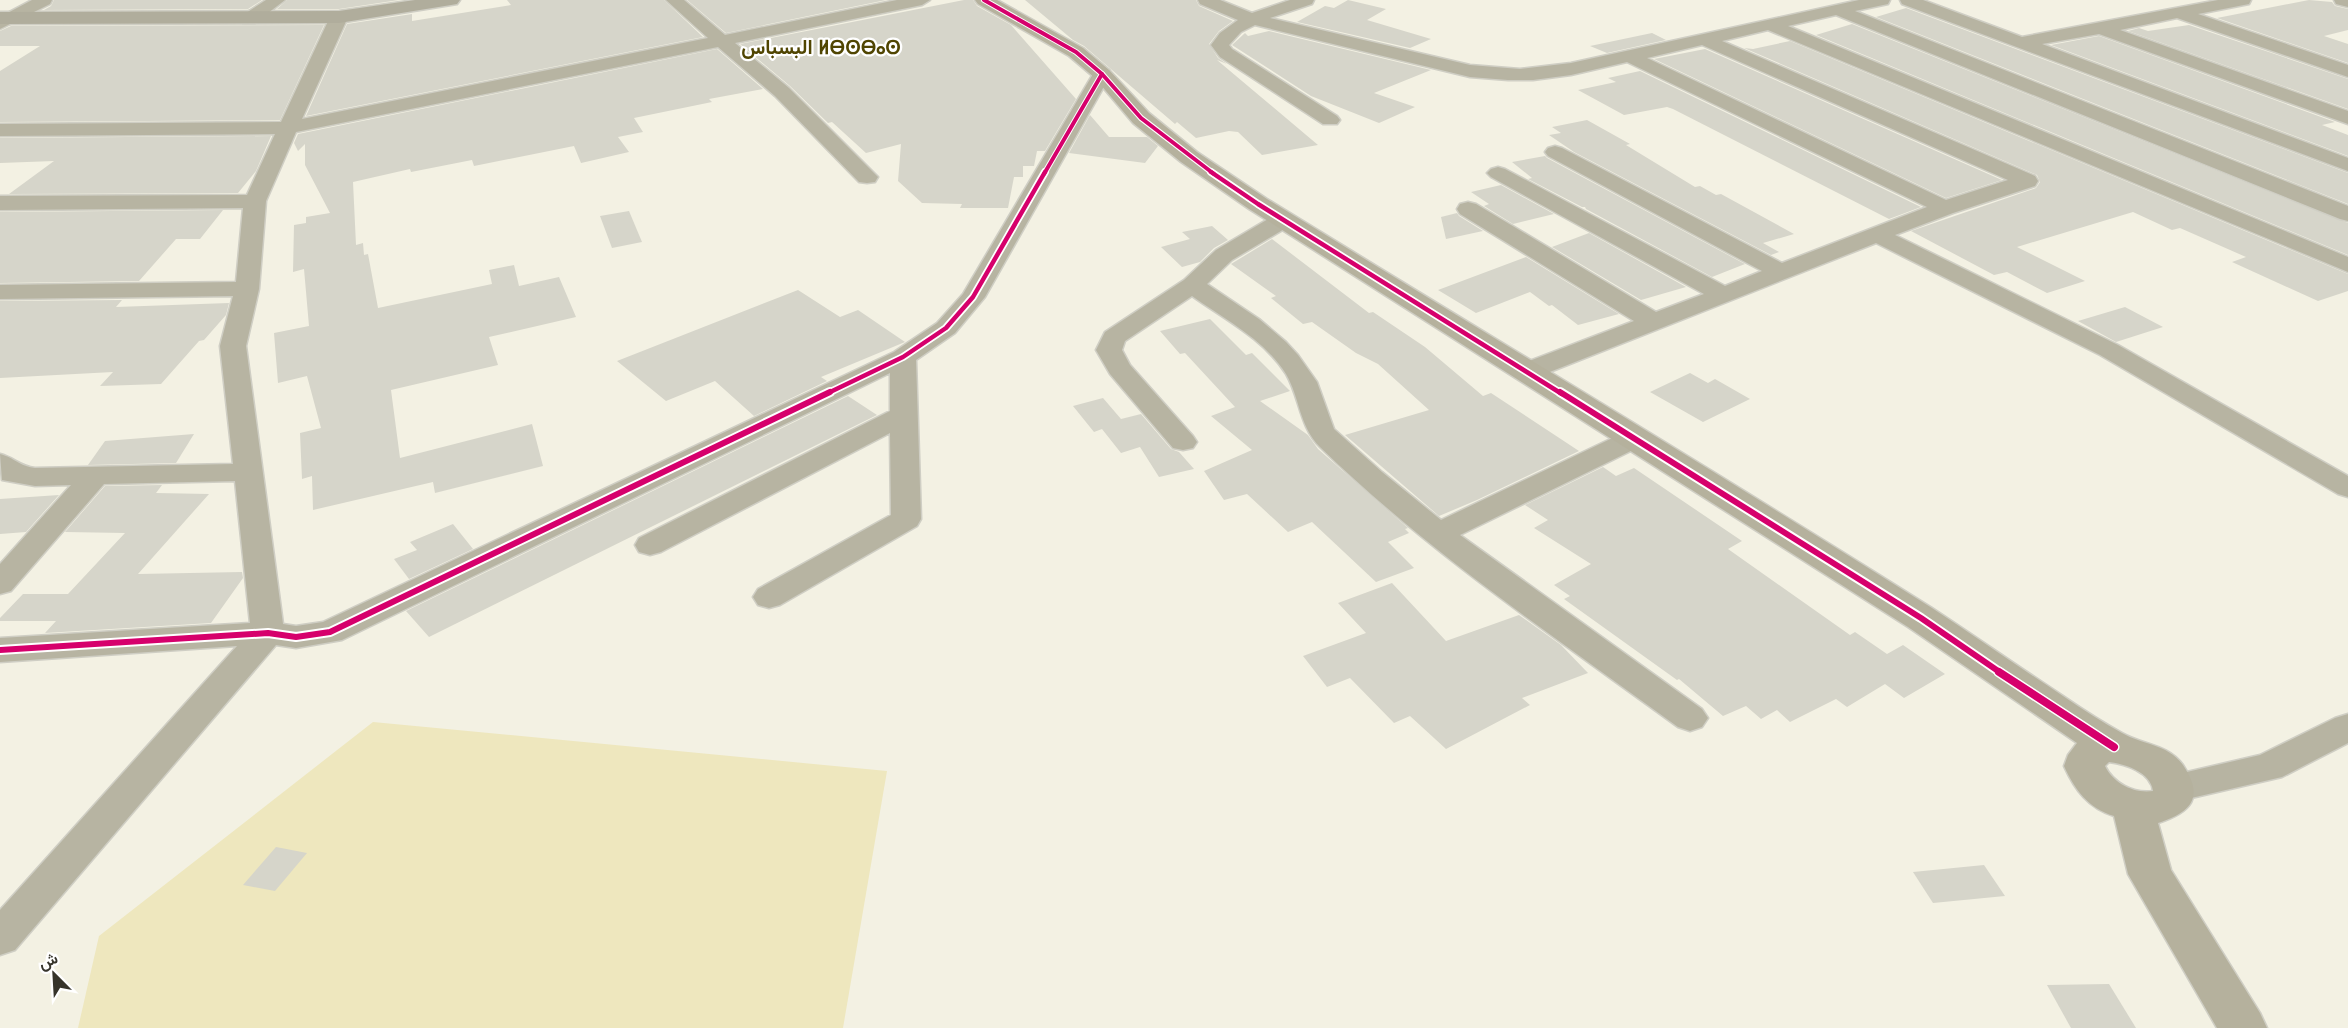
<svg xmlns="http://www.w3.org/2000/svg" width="2348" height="1028" font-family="Helvetica,Vazirmatn,'Noto Sans Tifinagh',sans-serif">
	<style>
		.green { fill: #eee7be }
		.building { fill: #d6d5ca }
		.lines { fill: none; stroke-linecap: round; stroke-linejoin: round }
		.street-casing { stroke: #cfcec4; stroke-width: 3 }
		.secondary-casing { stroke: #cfcec4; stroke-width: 3 }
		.primary-casing { stroke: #cfcec4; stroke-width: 3 }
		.street { fill: #b7b4a2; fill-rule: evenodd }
		.secondary { fill: #b5b19d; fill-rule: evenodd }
		.primary { fill: #b0ad9c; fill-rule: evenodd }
		.cycleway-far3-casing { stroke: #fff; stroke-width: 6 }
		.cycleway-far2-casing { stroke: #fff; stroke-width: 8 }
		.cycleway-far1-casing { stroke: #fff; stroke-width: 10 }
		.cycleway-casing { stroke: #fff; stroke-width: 11 }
		.cycleway-far3 { stroke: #d6006c; stroke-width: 4 }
		.cycleway-far2 { stroke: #d6006c; stroke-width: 4.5 }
		.cycleway-far1 { stroke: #d6006c; stroke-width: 6 }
		.cycleway { stroke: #d6006c; stroke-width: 8 }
		.labels { text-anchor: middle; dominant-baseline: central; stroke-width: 4.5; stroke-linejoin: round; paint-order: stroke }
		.far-district-label { font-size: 20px; font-weight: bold; fill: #504501; stroke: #fff }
	</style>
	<rect width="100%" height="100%" fill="#f3f1e3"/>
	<polygon class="green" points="373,722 887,771 843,1028 78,1028 99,936"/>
	<g class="building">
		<polygon points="54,0 262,0 248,9 44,10 51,6"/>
		<polygon points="287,0 399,0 339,9 277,9"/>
		<polygon points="507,0 664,0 703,37 306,116 347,24 412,14 412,21 511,5"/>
		<polygon points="687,0 886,0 726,33"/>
		<polygon points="964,0 973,0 977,6 1011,25 1076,99 1045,151 1037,151 1034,166 1023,166 1023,177 1014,177 1008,208 960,208 962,204 922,203 898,181 901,144 866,153 832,122 828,123 790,86 740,44"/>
		<polygon points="1025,0 1196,0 1199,6 1233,21 1219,31 1209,44 1218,58 1227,64 1217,60 1318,145 1262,155 1238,132 1229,131 1196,138 1177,122 1175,124 1084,46 1073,40"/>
		<polygon points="1348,0 1386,9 1367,20 1431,39 1410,48 1297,22 1325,6 1334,8"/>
		<polygon points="2309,0 2332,2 2335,6 2348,9 2348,30 2324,36 2348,44 2348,63 2217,18"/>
		<polygon points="1906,8 2348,173 2348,204 1876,17"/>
		<polygon points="1852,24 2348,223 2348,255 1816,35"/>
		<polygon points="324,25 280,120 0,122 0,71 40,46 0,46 0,31 11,26"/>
		<polygon points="2189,25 2348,79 2348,109 2128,31 2139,28 2148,31"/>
		<polygon points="1269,31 1431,70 1374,93 1415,107 1379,123 1311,96 1232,45 1245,33 1248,36"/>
		<polygon points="1652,33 1666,40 1607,53 1590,46"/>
		<polygon points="2099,36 2335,122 2322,125 2348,135 2348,156 2051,45"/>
		<polygon points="1790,41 2348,274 2348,291 2318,301 2232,262 2246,257 2180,228 2172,230 2133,212 2017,247 2085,281 2047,293 2007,272 1994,275 1911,231 2036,188 2040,182 2037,175 1744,48 1753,49"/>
		<polygon points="717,49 763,89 709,99 712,102 634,118 643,132 618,137 629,152 581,163 574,146 474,166 472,160 411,172 410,169 353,182 356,245 363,243 364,255 368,254 378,308 492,284 489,270 514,265 519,286 559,277 576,317 489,337 498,365 391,390 400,458 532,424 543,466 435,493 433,482 313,510 312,476 302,479 300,433 321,428 307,376 278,383 274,333 309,326 304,269 293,272 294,225 306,223 306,217 330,213 305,165 305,144 298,151 294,143 298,134"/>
		<polygon points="1705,49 2002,180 1946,198 1654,59"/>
		<polygon points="1640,71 1921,207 1889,219 1673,109 1667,107 1624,115 1578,90 1616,82 1608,78"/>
		<polygon points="1090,115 1109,137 1147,137 1158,146 1145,163 1069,153"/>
		<polygon points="1587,120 1630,144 1626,145 1695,187 1700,186 1716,195 1721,194 1794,234 1763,243 1779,252 1771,255 1574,152 1549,135 1561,133 1552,127"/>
		<polygon points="271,136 256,171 238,193 9,194 54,161 0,163 0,138"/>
		<polygon points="1545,156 1547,158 1745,264 1712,277 1586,209 1585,207 1582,207 1528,179 1532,178 1512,162"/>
		<polygon points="1501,185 1554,214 1513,224 1484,206 1489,204 1471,192"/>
		<polygon points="223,210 200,239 176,239 139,281 0,283 0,212"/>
		<polygon points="629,211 642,242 612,248 600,216"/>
		<polygon points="1457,213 1459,216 1483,231 1446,239 1441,217"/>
		<polygon points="1212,226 1228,240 1214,248 1200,262 1182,267 1161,247 1190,239 1182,232"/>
		<polygon points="1589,233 1686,287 1641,300 1552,247"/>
		<polygon points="1272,239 1369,313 1373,312 1425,347 1483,396 1491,393 1579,451 1477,500 1439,516 1345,435 1429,410 1378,364 1356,353 1312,322 1303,324 1271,298 1276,296 1231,264"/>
		<polygon points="1526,257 1619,314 1578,325 1552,305 1549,306 1530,292 1476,313 1438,290"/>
		<polygon points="798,290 840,317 858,310 905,342 821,377 827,381 754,416 715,381 666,401 617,361"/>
		<polygon points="122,300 116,307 229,303 226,315 204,340 199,341 161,384 100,386 113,372 0,378 0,301"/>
		<polygon points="2125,307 2163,327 2116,342 2078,321"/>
		<polygon points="1210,319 1246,355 1252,353 1290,391 1260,401 1308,435 1318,449 1408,528 1405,529 1409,533 1388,542 1414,568 1376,582 1312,522 1288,532 1247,494 1224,500 1204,471 1252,450 1211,416 1235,407 1185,353 1180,354 1160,331"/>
		<polygon points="1690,373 1708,383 1715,379 1750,399 1703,422 1650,392"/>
		<polygon points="848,396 877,415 429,637 406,611"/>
		<polygon points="1103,398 1121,419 1141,414 1171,449 1179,452 1194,469 1159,477 1140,447 1121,453 1102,429 1094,432 1073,406"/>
		<polygon points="194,434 176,463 88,465 105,441"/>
		<polygon points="1603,467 1616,476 1634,468 1742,541 1728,549 1850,635 1855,632 1887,654 1903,645 1945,674 1904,698 1885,684 1847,707 1836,699 1790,722 1777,710 1761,719 1746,706 1723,716 1679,679 1677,680 1564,599 1570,596 1554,585 1591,564 1534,528 1548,520 1525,505"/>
		<polygon points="162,485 156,493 209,494 138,574 242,572 243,578 211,623 45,633 56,621 0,621 0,618 23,594 68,594 125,533 65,532 105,486"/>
		<polygon points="59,495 26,532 0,534 0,499"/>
		<polygon points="453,524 473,549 409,579 394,559 417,550 410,542"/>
		<polygon points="1392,583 1446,641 1519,615 1561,645 1588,673 1522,698 1530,705 1446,749 1410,716 1394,723 1350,678 1327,687 1303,656 1366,633 1338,603"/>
		<polygon points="276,847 307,853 275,891 243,885"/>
		<polygon points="1984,865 2005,896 1933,903 1913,872"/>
		<polygon points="2109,984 2136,1028 2071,1028 2047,985"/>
	</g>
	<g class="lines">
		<defs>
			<g id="street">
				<polygon points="32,0 52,0 50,4 0,29 0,17"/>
				<polygon points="266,0 285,0 255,23 243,23 240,19 243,15"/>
				<path d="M666,0H684L725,35L897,0H930L922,5L735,43L789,88L878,177L875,182L867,183L859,182L775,96L718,47L296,132L266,201L259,289L246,346L283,624L296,626L323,622L894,352L937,323L963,294L1093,74L1095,70H1109L1111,74L985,297L955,333L916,360L921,519L917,526L780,605L769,608L758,605L753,597L758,589L891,515L890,433L661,552L650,555L639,552L635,545L639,538L890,411V373L342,640L296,648L276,645L15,950L0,955V910L237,646L0,662V638L250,623L235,481L104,484L11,591L0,594V564L71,485L35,486L2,480L0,454C15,458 19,466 35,468L233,464L220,346L233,296L0,299V285L236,282L243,208L0,210V196L247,195L275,134L0,136V124L281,122L330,17L333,13H345L348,17L302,119L708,38Z"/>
				<path d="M1198,0H1220L1252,13L1290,0H1314L1312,4L1270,18L1470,65L1520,69L1571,63L1859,0H1890L1888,4L1855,11L2348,206V221L2340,219L1836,15L1788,26L2348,257V272L1768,30L1722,41L2035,176L2038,181L2035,186L1953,213L1895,235L2118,345L2348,476V497L2338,494L2100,355L1876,243L1537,377L1528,379L1519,377L1515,371L1519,365L1634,321L1460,214L1457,209L1460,204L1468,202L1476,204L1656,312L1704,294L1491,177L1487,173L1491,169L1498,167L1505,169L1725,286L1762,271L1548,156L1545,152L1548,148L1555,146L1562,148L1782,263L1927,207L1627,62L1571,75L1533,80H1508L1470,77L1255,25L1241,32L1229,45L1232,49L1337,116L1340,120L1337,124H1323L1220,57L1211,45L1220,33L1238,20L1200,4ZM1702,45L2008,180L1946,200L1647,58Z"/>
				<polygon points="1900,0 1923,0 2022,37 2218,0 2251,0 2249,4 2198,14 2348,65 2348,77 2177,18 2120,30 2348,111 2348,124 2099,34 2042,44 2348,158 2348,171 1902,4"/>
				<polygon points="2334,0 2348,0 2348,7 2336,4"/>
				<path d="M1283,213L1291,215L1294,220L1291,225L1232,260L1207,284L1259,319L1286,342L1298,355L1317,382L1334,429L1382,472L1441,520L1625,432L1635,430L1645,432L1649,438L1645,444L1460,535L1702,709L1708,718L1702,727L1690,731L1678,727C1556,638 1428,552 1320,447C1299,426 1300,398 1286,374C1264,339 1224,319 1192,296L1125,341L1122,350L1130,365L1193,436L1197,442L1193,448L1183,450L1173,448L1110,374L1096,350L1105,332L1184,280L1216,250L1275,215Z"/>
				<polygon points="2348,714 2348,743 2282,777 2174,802 2161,798 2155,788 2161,778 2260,755 2335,718"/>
			</g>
			<path id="secondary" d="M975,0H997L1083,48L1109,70L1149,113L1197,152L1267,199C1488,335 1712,469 1932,608C1976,637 2019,667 2063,696C2082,709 2102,722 2122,733C2143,745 2168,744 2183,765C2205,798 2191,812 2158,823L2171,870L2260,1013L2267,1028H2217L2128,874L2114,816C2088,808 2075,790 2064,766L2068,755L2077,743L1908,627L1249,209L1181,162L1133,123L1095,78L1069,56L978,4ZM2109,762C2125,764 2151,772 2153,791C2134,794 2113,783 2105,766Z"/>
			<polygon id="primary" points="415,0 460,0 457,4 451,5 339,23 0,24 0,12 339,11"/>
		</defs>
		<use href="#street" class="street-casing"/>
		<use href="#secondary" class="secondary-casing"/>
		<use href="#primary" class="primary-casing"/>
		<use href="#street" class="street"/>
		<use href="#secondary" class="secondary"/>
		<use href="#primary" class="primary"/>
		<defs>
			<g id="cycleway-far3">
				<polyline points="984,0 1076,52 1102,74 1141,118 1214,174"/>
				<polyline points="1044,174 1102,74"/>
			</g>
			<g id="cycleway-far2">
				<polyline points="1211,172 1258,204 1562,394"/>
				<polyline points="826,394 903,357 946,328 973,297 1045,172"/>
			</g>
			<g id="cycleway-far1">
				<polyline points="1560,392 1921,618 2001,673"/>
				<polyline points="0,650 268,633 296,637 330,632 830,392"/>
			</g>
			<polyline id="cycleway" points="1999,672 2114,747"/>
		</defs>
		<use href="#cycleway-far3" class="cycleway-far3-casing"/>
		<use href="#cycleway-far2" class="cycleway-far2-casing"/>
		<use href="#cycleway-far1" class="cycleway-far1-casing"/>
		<use href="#cycleway" class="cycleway-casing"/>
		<use href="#cycleway-far3" class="cycleway-far3"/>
		<use href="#cycleway-far2" class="cycleway-far2"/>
		<use href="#cycleway-far1" class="cycleway-far1"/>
		<use href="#cycleway" class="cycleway"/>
	</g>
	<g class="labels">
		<g class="far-district-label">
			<text x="821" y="47">البسباس ⵍⴱⵙⴱⴰⵙ</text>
		</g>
	</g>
	<g transform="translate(54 974) rotate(336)" stroke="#ffffff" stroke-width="4.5" paint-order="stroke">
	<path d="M0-4.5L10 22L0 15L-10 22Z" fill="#36342b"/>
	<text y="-9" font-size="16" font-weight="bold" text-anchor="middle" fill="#36342b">ش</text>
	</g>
</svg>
